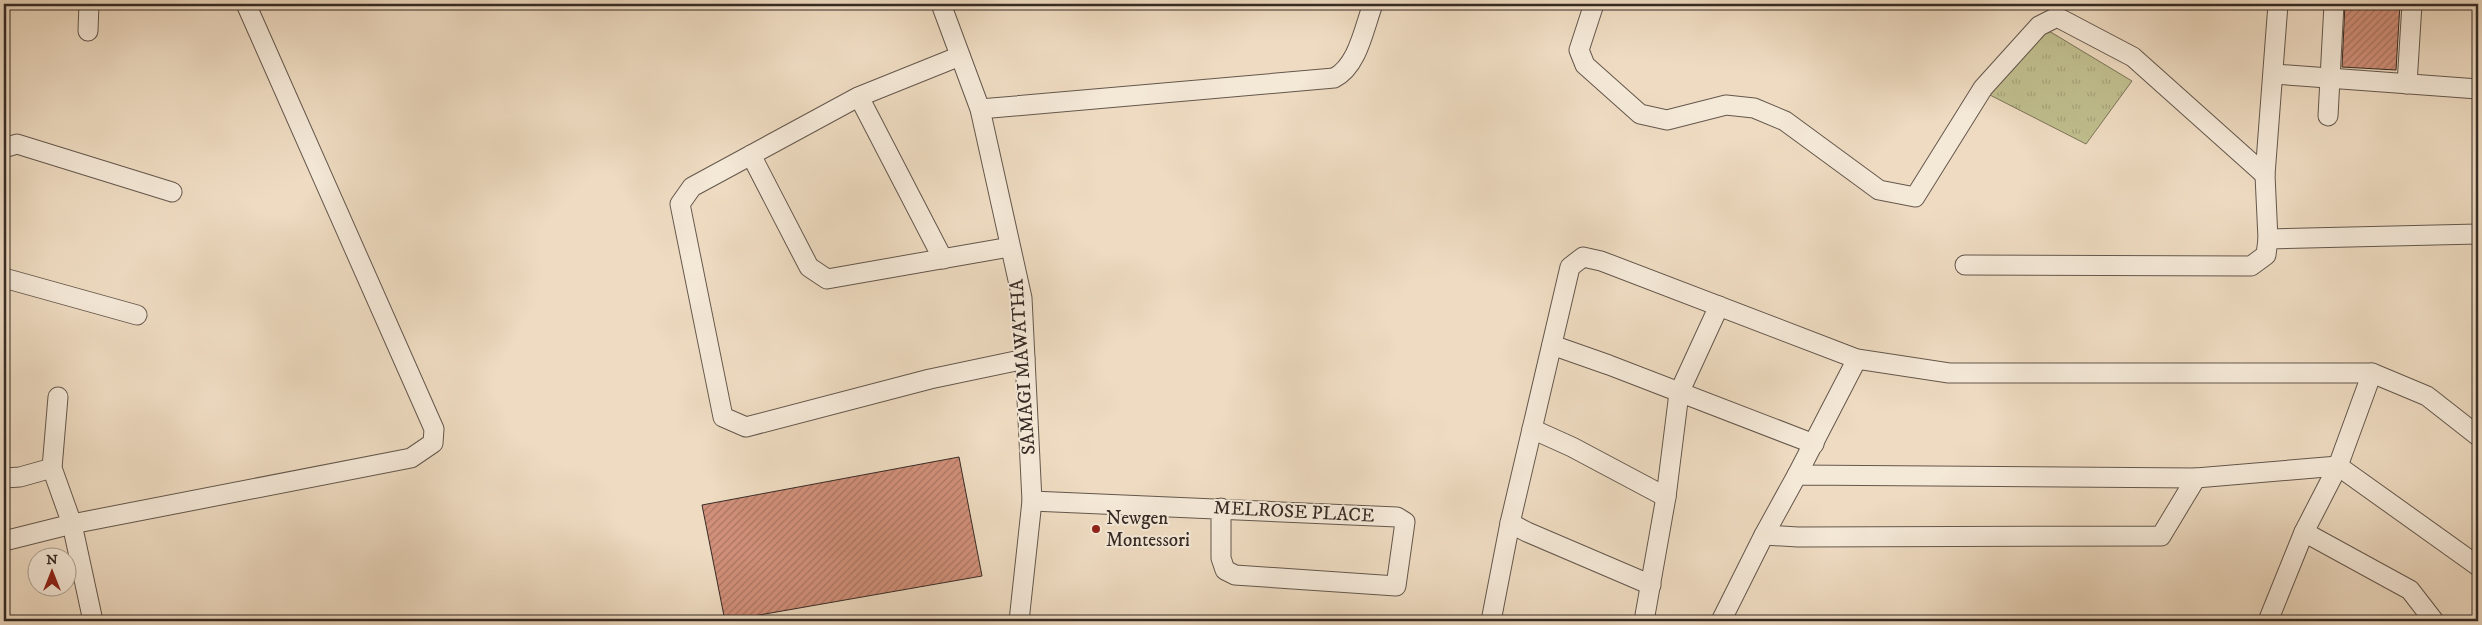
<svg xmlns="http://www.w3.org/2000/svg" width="2482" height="625" font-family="'IM FELL DW Pica',serif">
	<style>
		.park { fill: url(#park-tufts); stroke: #7b745a }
		.building { fill: url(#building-hatch); stroke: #362b25 }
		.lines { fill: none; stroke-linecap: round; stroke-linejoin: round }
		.minor-casing { stroke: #64574c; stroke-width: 21 }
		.minor { stroke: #f4e8d7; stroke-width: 19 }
		.poi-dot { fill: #8f2418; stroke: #f4e8d7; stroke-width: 2 }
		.labels { text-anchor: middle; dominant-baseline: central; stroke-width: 4; stroke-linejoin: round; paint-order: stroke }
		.street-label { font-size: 19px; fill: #362b25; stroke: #f4e8d7 }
		.poi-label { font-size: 19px; fill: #362b25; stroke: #f4e8d7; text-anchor: start }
	</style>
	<defs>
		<pattern id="park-tufts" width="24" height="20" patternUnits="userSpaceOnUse" patternTransform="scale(1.25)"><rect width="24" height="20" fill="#c0be8e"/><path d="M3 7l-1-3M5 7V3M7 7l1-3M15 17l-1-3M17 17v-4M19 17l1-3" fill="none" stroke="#a6a37a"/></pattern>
		<pattern id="building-hatch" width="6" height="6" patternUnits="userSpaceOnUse" patternTransform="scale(1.25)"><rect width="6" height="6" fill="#d2907a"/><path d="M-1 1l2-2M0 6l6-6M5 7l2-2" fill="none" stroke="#ab7664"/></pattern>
	</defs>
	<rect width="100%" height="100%" fill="#eedbc1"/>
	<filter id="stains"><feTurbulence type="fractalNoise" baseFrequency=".004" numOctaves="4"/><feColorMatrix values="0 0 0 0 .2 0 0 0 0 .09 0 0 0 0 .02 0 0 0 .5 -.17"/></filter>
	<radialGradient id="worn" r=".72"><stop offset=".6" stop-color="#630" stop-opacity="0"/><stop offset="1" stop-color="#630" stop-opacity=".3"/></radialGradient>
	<polygon class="park" points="2044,28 2132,81 2086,144 1988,94"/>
	<g class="building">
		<polygon points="2345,4 2400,4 2396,70 2342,67"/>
		<polygon points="959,457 982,576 725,621 702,505"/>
	</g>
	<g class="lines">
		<defs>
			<g id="minor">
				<polyline points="941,4 980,109 1022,298 1032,501 1019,621"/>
				<polyline points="1594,4 1579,50 1585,65 1640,114 1667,120 1726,105 1754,108 1785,121 1879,190 1915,197 1983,88 2039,26 2057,17 2133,57 2265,175"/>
				<polyline points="2278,4 2265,175 2268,239 2478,234"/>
				<polyline points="88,31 89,4"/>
				<polyline points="960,56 858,97 692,187 680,204 723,417 746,427 930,379 1025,359"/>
				<polyline points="2274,74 2478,89"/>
				<polyline points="2407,84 2412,4"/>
				<polyline points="859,97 943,259"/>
				<path d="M980,109L1334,78C1358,66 1364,28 1373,4"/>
				<polyline points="2328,116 2334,4"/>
				<polyline points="4,148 17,144 172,192"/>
				<polyline points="751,155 809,267 827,279 1010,247"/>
				<polyline points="1965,265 2251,266 2266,255 2268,239"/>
				<polyline points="4,278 137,315"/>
				<polyline points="1552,345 1609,365 1814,444"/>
				<polyline points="2372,373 2338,466 2478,566"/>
				<polyline points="58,397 52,468 72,524 411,458 433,443 434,429 246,4"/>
				<polyline points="1532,429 1572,447 1666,497"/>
				<polyline points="1797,475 1857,359"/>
				<polyline points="4,478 20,477 52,468"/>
				<polyline points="1032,501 1397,517 1405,522 1396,586 1235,575 1225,570 1221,558 1221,508"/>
				<polyline points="1510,523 1527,532 1651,585"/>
				<polyline points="2304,532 2410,590 2434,621"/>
				<polyline points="1764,535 1798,537 2161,536 2196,478"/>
				<polyline points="4,541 72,524 93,621"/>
				<polyline points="1491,621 1510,523 1570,267 1583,257 1601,261 1857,359 1949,373 2372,373 2427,396 2478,436"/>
				<polyline points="1644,621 1666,497 1679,393 1719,306"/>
				<polyline points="1721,621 1764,535 1797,475 2196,478 2338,466"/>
				<polyline points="2268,621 2304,532 2338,466"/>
			</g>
		</defs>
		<use href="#minor" class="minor-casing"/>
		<use href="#minor" class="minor"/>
	</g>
	<circle class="poi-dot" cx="1096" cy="529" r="5"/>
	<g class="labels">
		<g class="street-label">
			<text transform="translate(1023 367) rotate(-94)">SAMAGI MAWATHA</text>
			<text transform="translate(1294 512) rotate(3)">MELROSE PLACE</text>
		</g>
		<g class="poi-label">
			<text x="1106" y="518">Newgen<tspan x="1106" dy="22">Montessori</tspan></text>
		</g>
	</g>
	<rect width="2482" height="625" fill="none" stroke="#eedbc1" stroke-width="20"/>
	<rect x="5" y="5" width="2472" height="615" fill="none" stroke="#362b25" stroke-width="2.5"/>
	<rect x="10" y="10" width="2462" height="605" fill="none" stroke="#362b25"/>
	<g transform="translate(52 572)"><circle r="24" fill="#f4e8d7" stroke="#a89c90"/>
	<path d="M0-4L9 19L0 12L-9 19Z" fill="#8f2418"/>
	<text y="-8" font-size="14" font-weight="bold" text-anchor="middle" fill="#362b25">N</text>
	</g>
	<rect width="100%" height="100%" filter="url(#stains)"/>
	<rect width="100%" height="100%" fill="url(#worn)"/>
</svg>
